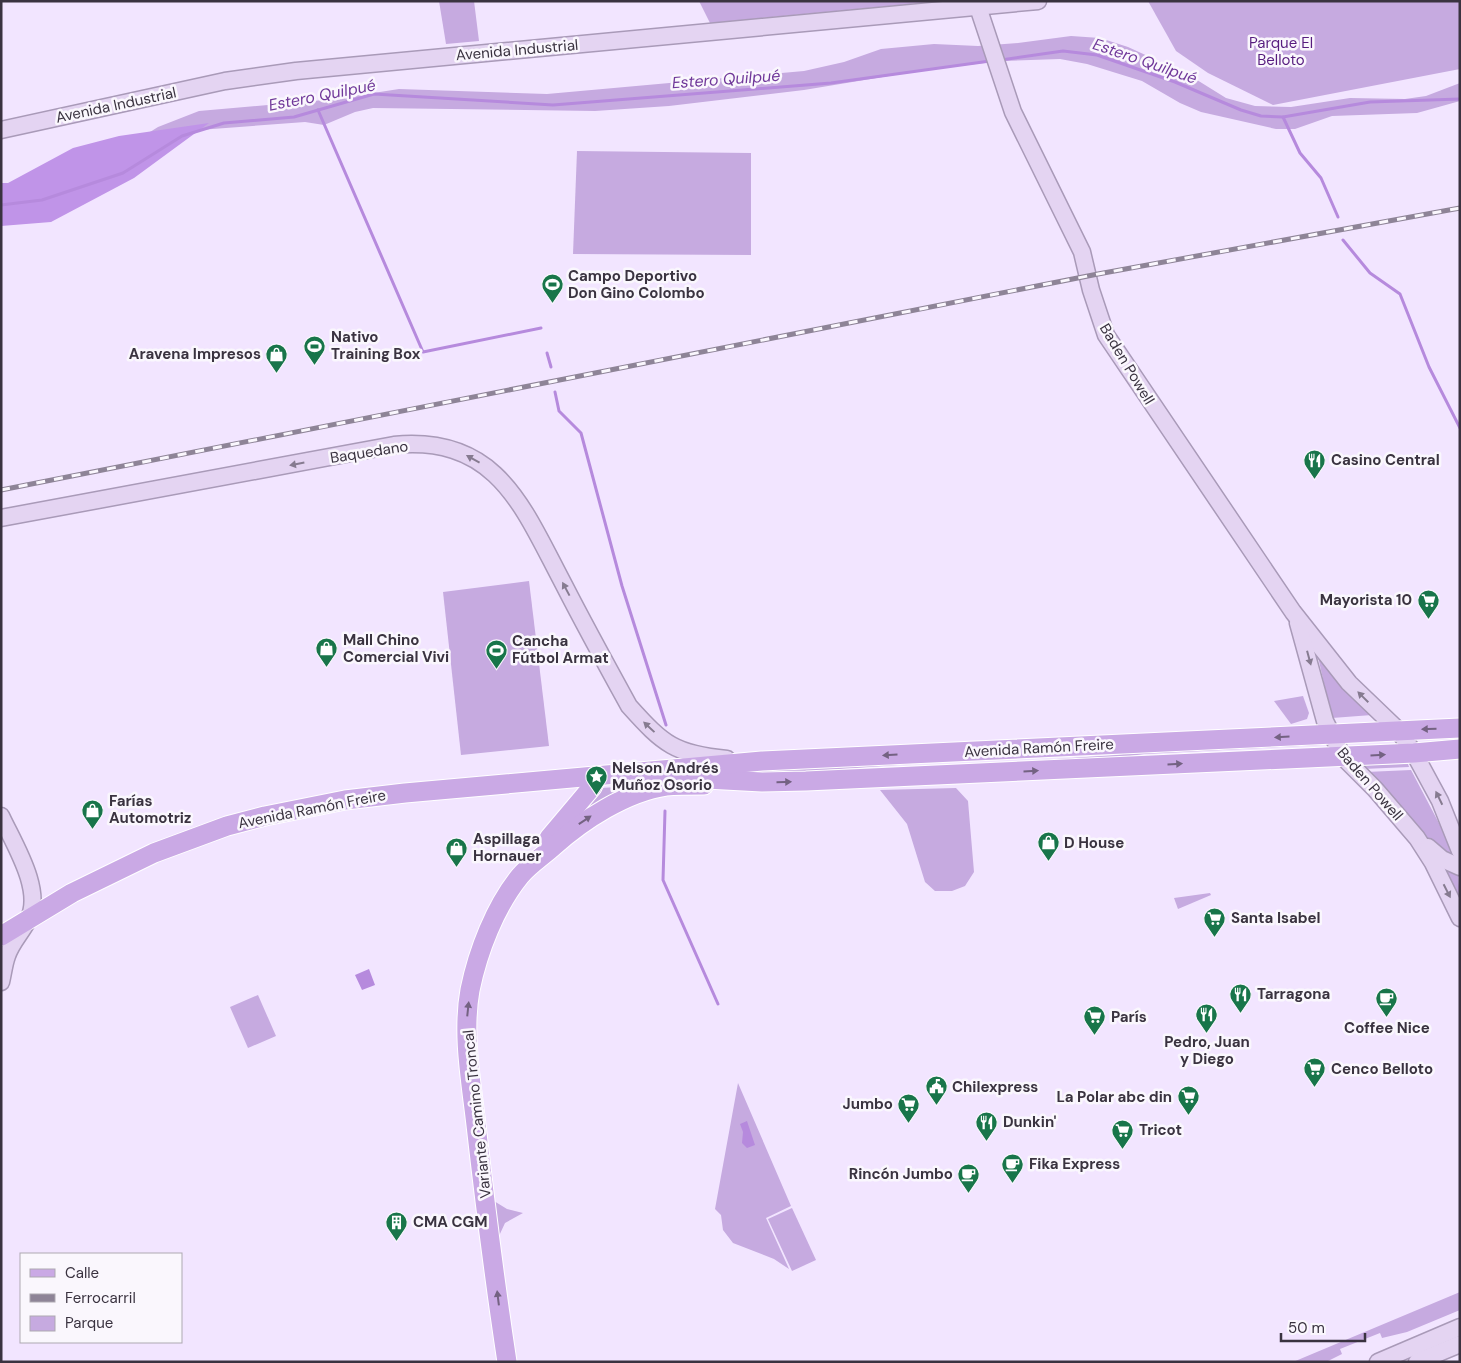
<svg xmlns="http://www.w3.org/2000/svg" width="1461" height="1363" font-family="'DM Sans',sans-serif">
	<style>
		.green { fill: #c6aae0 }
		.forest { fill: #c094e8 }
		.water { fill: #b68add }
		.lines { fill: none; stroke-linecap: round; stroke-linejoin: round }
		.stream { stroke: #b68add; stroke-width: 3 }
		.secondary-casing { stroke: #a99ab8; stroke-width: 19 }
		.primary-casing { stroke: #fff; stroke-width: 21 }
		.secondary { stroke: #e4d4f2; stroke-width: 16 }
		.primary { stroke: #caa9e5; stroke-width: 19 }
		.rail-casing { stroke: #8e8497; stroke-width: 5 }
		.rail { stroke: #faf7fd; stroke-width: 3; stroke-dasharray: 9; stroke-linecap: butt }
		.oneway { fill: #867b90 }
		.oneway2 { fill: #746282 }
		.labels { text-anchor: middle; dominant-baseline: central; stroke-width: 5; stroke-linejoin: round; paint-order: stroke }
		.park-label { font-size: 15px; fill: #571d7f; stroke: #faf7fd }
		.street-label { font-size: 15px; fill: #3a3340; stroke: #faf7fd }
		.poi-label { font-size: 15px; font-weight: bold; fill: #3a3340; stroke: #faf7fd; text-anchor: start }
		.water-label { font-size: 16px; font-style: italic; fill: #70389a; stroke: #faf7fd }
	</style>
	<rect width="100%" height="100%" fill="#f2e5ff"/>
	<g class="green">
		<polygon points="439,1 474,1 479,41 446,44"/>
		<polygon points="699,1 943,1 710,23"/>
		<polygon points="1148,1 1460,1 1460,69 1273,105 1208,73 1176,51"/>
		<polygon points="1071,36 1100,38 1128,47 1189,75 1226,98 1255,106 1291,107 1350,98 1405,99 1426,96 1460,83 1460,101 1417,113 1332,116 1295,129 1276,129 1201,112 1180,103 1142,81 1087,64 1060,59 1001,61 925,70 804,90 669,106 595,111 373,108 355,112 324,125 305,122 199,130 1,191 118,152 158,127 199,111 335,99 399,89 547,94 804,71 844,62 881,49 934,44 978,46 1018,43"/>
		<polygon points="577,151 751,153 751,255 573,254"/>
		<polygon points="529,581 549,746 461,755 443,592"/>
		<polygon points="1322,655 1372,715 1332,718 1318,657"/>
		<polygon points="1303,696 1309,713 1307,719 1291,724 1274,701"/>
		<polygon points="1320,741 1321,745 1144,754 1116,758 1012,762 1116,755 1144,751"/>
		<polygon points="955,761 739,776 697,773"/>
		<polygon points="1408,764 1409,767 1363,769 1363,765"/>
		<path d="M1411,770L1452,848L1456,860C1420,837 1394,803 1366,772Z"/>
		<polygon points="635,786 576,816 600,788"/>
		<polygon points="956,788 968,801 974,872 965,886 952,891 935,891 925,882 907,824 880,790"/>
		<polygon points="1443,867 1458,873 1460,901"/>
		<polygon points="1210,893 1211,895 1178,909 1174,898"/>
		<polygon points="258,995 276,1036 248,1048 230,1007"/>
		<polygon points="738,1083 791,1206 766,1218 789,1269 774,1259 733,1243 723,1230 721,1215 715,1209"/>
		<polygon points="494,1201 507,1209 523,1213 505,1223 499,1236"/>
		<polygon points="792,1208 816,1260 792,1271 768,1219"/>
		<polygon points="1460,1292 1460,1310 1407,1332 1382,1338 1380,1333 1340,1349 1342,1354 1326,1362 1293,1362"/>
	</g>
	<polygon class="forest" points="209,123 134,178 51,222 1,226 1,183 8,183 73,148 119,136"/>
	<g class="water">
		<polygon points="369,969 375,985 362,990 355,975"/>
		<polygon points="747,1121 755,1145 747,1148 742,1143 743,1132 740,1124"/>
	</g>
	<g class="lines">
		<g class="stream">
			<polyline points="1001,60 1063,51 1097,55 1175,82 1241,110 1261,116 1283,117 1370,102 1460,99"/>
			<polyline points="318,110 423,352 541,328"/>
			<polyline points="1283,117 1300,153 1321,178 1338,217"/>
			<polyline points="1,205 42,200 123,173 182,136 224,123 294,117 374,94 553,105 831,83 990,61"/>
			<polyline points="1343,240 1370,273 1400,294 1429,367 1460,428"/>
			<polyline points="547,353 551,367"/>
			<polyline points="555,392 559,411 581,433 622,586 666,725"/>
			<polyline points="665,811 663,880 718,1004"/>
		</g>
		<defs>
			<g id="secondary">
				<polyline points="978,7 1013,112 1082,252 1091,290 1106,335 1293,612 1349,683 1398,730 1414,753 1440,801 1460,851"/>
				<polyline points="1,130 225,81 296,71 1038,1"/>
				<path d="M1,518L394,445C498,435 523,508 564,585C585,626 607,666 629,706C664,745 675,754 727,759"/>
				<polyline points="1298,623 1325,721 1343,757 1375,789 1417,838 1433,863 1460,918"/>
				<path d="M1,816C14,844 44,891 28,920C22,932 11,943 7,956C4,964 3,974 1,982"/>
				<polyline points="1428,847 1442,859 1460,867"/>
				<polyline points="1378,1362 1460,1327"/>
				<polyline points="1417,1362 1460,1344"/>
			</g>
			<g id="primary">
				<polyline points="688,778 762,782 806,781 1414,753 1460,749"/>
				<polyline points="549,838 592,787 597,777"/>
				<polyline points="1,936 72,893 154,853 227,826 265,816 345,800 405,793 762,761 1460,728"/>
				<path d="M507,1362C495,1283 485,1204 476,1125C471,1081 462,1034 470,990C478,951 495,907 520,876C529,865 543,856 554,846C583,820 626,792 666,786C678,785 691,785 704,785"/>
			</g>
		</defs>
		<use href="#secondary" class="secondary-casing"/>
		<use href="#primary" class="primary-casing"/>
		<use href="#secondary" class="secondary"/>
		<use href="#primary" class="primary"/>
		<defs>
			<polyline id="rail" points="1,490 1098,274 1460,208"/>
		</defs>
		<use href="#rail" class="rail-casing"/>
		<use href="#rail" class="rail"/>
	</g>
	<defs><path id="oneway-solid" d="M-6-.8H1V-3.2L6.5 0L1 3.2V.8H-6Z" transform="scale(1.25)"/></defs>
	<g class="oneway">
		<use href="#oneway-solid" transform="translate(473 459) rotate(-151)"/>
		<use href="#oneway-solid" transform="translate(297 464) rotate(169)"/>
		<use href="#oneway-solid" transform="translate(566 589) rotate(-118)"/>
		<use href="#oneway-solid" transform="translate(1309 658) rotate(75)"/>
		<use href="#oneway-solid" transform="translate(1363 697) rotate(-135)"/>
		<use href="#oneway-solid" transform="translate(649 727) rotate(-137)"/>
		<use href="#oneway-solid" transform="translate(1439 798) rotate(-116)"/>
		<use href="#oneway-solid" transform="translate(1447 891) rotate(63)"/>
	</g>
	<g class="oneway2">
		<use href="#oneway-solid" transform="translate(1429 729) rotate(178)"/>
		<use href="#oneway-solid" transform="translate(1282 737) rotate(177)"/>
		<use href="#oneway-solid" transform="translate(890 755) rotate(177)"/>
		<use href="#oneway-solid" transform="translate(1378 755) rotate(-3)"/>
		<use href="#oneway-solid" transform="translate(1175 764) rotate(-3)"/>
		<use href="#oneway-solid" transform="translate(1031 771) rotate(-3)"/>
		<use href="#oneway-solid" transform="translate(784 782) rotate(-1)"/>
		<use href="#oneway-solid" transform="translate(585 820) rotate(-34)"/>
		<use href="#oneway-solid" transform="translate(468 1009) rotate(-84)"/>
		<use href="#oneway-solid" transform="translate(498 1298) rotate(-97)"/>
	</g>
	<defs>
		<symbol id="stadium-pin" viewBox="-11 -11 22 30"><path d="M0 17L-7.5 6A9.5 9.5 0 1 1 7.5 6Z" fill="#18754a" stroke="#faf7fd"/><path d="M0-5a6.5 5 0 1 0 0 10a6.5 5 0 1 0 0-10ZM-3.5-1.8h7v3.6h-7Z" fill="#fff"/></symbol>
		<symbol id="shop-pin" viewBox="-11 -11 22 30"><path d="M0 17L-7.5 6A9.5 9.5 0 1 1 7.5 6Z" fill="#18754a" stroke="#faf7fd"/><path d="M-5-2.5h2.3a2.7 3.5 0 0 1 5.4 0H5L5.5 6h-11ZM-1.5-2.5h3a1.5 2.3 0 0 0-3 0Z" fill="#fff"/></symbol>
		<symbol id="restaurant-pin" viewBox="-11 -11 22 30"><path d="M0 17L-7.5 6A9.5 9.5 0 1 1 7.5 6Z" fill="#18754a" stroke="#faf7fd"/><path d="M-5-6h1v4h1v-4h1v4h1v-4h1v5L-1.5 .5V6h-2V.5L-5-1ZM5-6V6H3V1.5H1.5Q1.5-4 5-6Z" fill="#fff"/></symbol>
		<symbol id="supermarket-pin" viewBox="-11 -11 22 30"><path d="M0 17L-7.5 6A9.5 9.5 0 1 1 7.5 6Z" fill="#18754a" stroke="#faf7fd"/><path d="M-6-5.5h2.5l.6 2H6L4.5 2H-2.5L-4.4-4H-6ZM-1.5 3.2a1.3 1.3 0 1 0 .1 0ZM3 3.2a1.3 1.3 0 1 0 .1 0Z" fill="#fff"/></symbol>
		<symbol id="sight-pin" viewBox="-11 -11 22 30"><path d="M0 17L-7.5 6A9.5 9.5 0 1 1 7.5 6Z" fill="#18754a" stroke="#faf7fd"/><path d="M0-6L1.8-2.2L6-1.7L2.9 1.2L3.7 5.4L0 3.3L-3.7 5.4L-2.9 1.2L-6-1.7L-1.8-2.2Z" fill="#fff"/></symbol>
		<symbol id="cafe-pin" viewBox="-11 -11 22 30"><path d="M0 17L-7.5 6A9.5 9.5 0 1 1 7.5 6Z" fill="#18754a" stroke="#faf7fd"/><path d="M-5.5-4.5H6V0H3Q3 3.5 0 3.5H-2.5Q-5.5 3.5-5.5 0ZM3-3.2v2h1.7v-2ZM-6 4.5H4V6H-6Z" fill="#fff"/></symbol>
		<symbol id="civic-pin" viewBox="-11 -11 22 30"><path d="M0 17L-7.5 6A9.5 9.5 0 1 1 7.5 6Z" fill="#18754a" stroke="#faf7fd"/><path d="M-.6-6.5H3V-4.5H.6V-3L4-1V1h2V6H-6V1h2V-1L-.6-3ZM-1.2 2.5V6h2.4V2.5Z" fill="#fff"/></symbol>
		<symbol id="building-pin" viewBox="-11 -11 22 30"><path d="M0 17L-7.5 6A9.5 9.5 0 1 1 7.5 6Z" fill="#18754a" stroke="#faf7fd"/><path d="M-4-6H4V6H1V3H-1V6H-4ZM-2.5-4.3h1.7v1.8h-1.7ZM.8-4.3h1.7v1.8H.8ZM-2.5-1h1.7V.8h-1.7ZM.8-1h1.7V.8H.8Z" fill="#fff"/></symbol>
	</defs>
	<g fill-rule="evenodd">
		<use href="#stadium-pin" x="540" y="272" width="25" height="34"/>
		<use href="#stadium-pin" x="302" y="334" width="25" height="34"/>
		<use href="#shop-pin" x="264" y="342" width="25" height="34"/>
		<use href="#restaurant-pin" x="1302" y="448" width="25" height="34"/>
		<use href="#supermarket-pin" x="1416" y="588" width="25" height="34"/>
		<use href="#shop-pin" x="314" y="636" width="25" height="34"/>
		<use href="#stadium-pin" x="484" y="638" width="25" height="34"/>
		<use href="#sight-pin" x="584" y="764" width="25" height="34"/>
		<use href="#shop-pin" x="80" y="798" width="25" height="34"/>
		<use href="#shop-pin" x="1036" y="830" width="25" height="34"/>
		<use href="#shop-pin" x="444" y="836" width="25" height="34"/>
		<use href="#supermarket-pin" x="1202" y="906" width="25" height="34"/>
		<use href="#restaurant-pin" x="1228" y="982" width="25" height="34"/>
		<use href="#cafe-pin" x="1374" y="986" width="25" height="34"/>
		<use href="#restaurant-pin" x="1194" y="1002" width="25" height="34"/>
		<use href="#supermarket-pin" x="1082" y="1004" width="25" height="34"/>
		<use href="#supermarket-pin" x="1302" y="1056" width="25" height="34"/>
		<use href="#civic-pin" x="924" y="1074" width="25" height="34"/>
		<use href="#supermarket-pin" x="1176" y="1084" width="25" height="34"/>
		<use href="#supermarket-pin" x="896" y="1092" width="25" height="34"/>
		<use href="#restaurant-pin" x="974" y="1110" width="25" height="34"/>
		<use href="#supermarket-pin" x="1110" y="1118" width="25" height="34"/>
		<use href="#cafe-pin" x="1000" y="1152" width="25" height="34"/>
		<use href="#cafe-pin" x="956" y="1162" width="25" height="34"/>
		<use href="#building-pin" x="384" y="1210" width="25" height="34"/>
	</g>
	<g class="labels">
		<g class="park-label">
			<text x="1281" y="43">Parque El<tspan x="1281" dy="17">Belloto</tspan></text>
		</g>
		<g class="street-label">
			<text transform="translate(517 50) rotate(-5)">Avenida Industrial</text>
			<text transform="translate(116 105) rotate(-12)">Avenida Industrial</text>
			<text transform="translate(1127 364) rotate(59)">Baden Powell</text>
			<text transform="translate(369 452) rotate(-9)">Baquedano</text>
			<text transform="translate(1039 748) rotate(-3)">Avenida Ramón Freire</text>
			<text transform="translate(1370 784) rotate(49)">Baden Powell</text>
			<text transform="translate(312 809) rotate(-11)">Avenida Ramón Freire</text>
			<text transform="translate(477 1114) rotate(-96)">Variante Camino Troncal</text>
		</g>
		<g class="poi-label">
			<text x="568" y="276">Campo Deportivo<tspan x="568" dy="17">Don Gino Colombo</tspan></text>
			<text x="331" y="337">Nativo<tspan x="331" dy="17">Training Box</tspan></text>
			<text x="261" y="354" text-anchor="end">Aravena Impresos</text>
			<text x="1331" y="460">Casino Central</text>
			<text x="1412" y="600" text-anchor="end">Mayorista 10</text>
			<text x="343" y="640">Mall Chino<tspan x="343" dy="17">Comercial Vivi</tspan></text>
			<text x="512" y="641">Cancha<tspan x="512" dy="17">Fútbol Armat</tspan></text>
			<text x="612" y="768">Nelson Andrés<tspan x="612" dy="17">Muñoz Osorio</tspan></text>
			<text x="109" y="801">Farías<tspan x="109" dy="17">Automotriz</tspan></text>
			<text x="473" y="839">Aspillaga<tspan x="473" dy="17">Hornauer</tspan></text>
			<text x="1064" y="843">D House</text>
			<text x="1231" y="918">Santa Isabel</text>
			<text x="1257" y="994">Tarragona</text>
			<text x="1111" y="1017">París</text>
			<text x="1387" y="1028" text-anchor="middle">Coffee Nice</text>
			<text x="1207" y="1042" text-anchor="middle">Pedro, Juan<tspan x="1207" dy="17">y Diego</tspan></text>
			<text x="1331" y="1069">Cenco Belloto</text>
			<text x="952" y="1087">Chilexpress</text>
			<text x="1172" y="1097" text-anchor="end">La Polar abc din</text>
			<text x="893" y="1104" text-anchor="end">Jumbo</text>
			<text x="1003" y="1122">Dunkin'</text>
			<text x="1139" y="1130">Tricot</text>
			<text x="1029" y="1164">Fika Express</text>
			<text x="953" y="1174" text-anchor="end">Rincón Jumbo</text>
			<text x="413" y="1222">CMA CGM</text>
		</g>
		<g class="water-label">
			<text transform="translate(1145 61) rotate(19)">Estero Quilpué</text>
			<text transform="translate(726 79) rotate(-4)">Estero Quilpué</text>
			<text transform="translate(322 95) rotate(-11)">Estero Quilpué</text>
		</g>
	</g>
	<rect width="1461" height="1363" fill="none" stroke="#3a3340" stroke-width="5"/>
	<rect x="20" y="1253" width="162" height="90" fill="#faf7fd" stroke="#ada9b1"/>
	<rect x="30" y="1269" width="25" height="8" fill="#caa9e5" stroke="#ada9b1"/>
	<text x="65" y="1278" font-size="15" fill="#3a3340">Calle</text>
	<rect x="30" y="1294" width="25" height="8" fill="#8e8497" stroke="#ada9b1"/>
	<text x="65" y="1303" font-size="15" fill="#3a3340">Ferrocarril</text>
	<rect x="30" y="1316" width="25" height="15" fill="#c6aae0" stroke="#ada9b1"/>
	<text x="65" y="1328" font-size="15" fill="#3a3340">Parque</text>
	<path d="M1281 1333v8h84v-8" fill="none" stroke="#3a3340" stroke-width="2.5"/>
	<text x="1288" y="1333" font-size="15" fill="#3a3340" stroke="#faf7fd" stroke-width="4" paint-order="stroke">50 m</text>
</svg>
